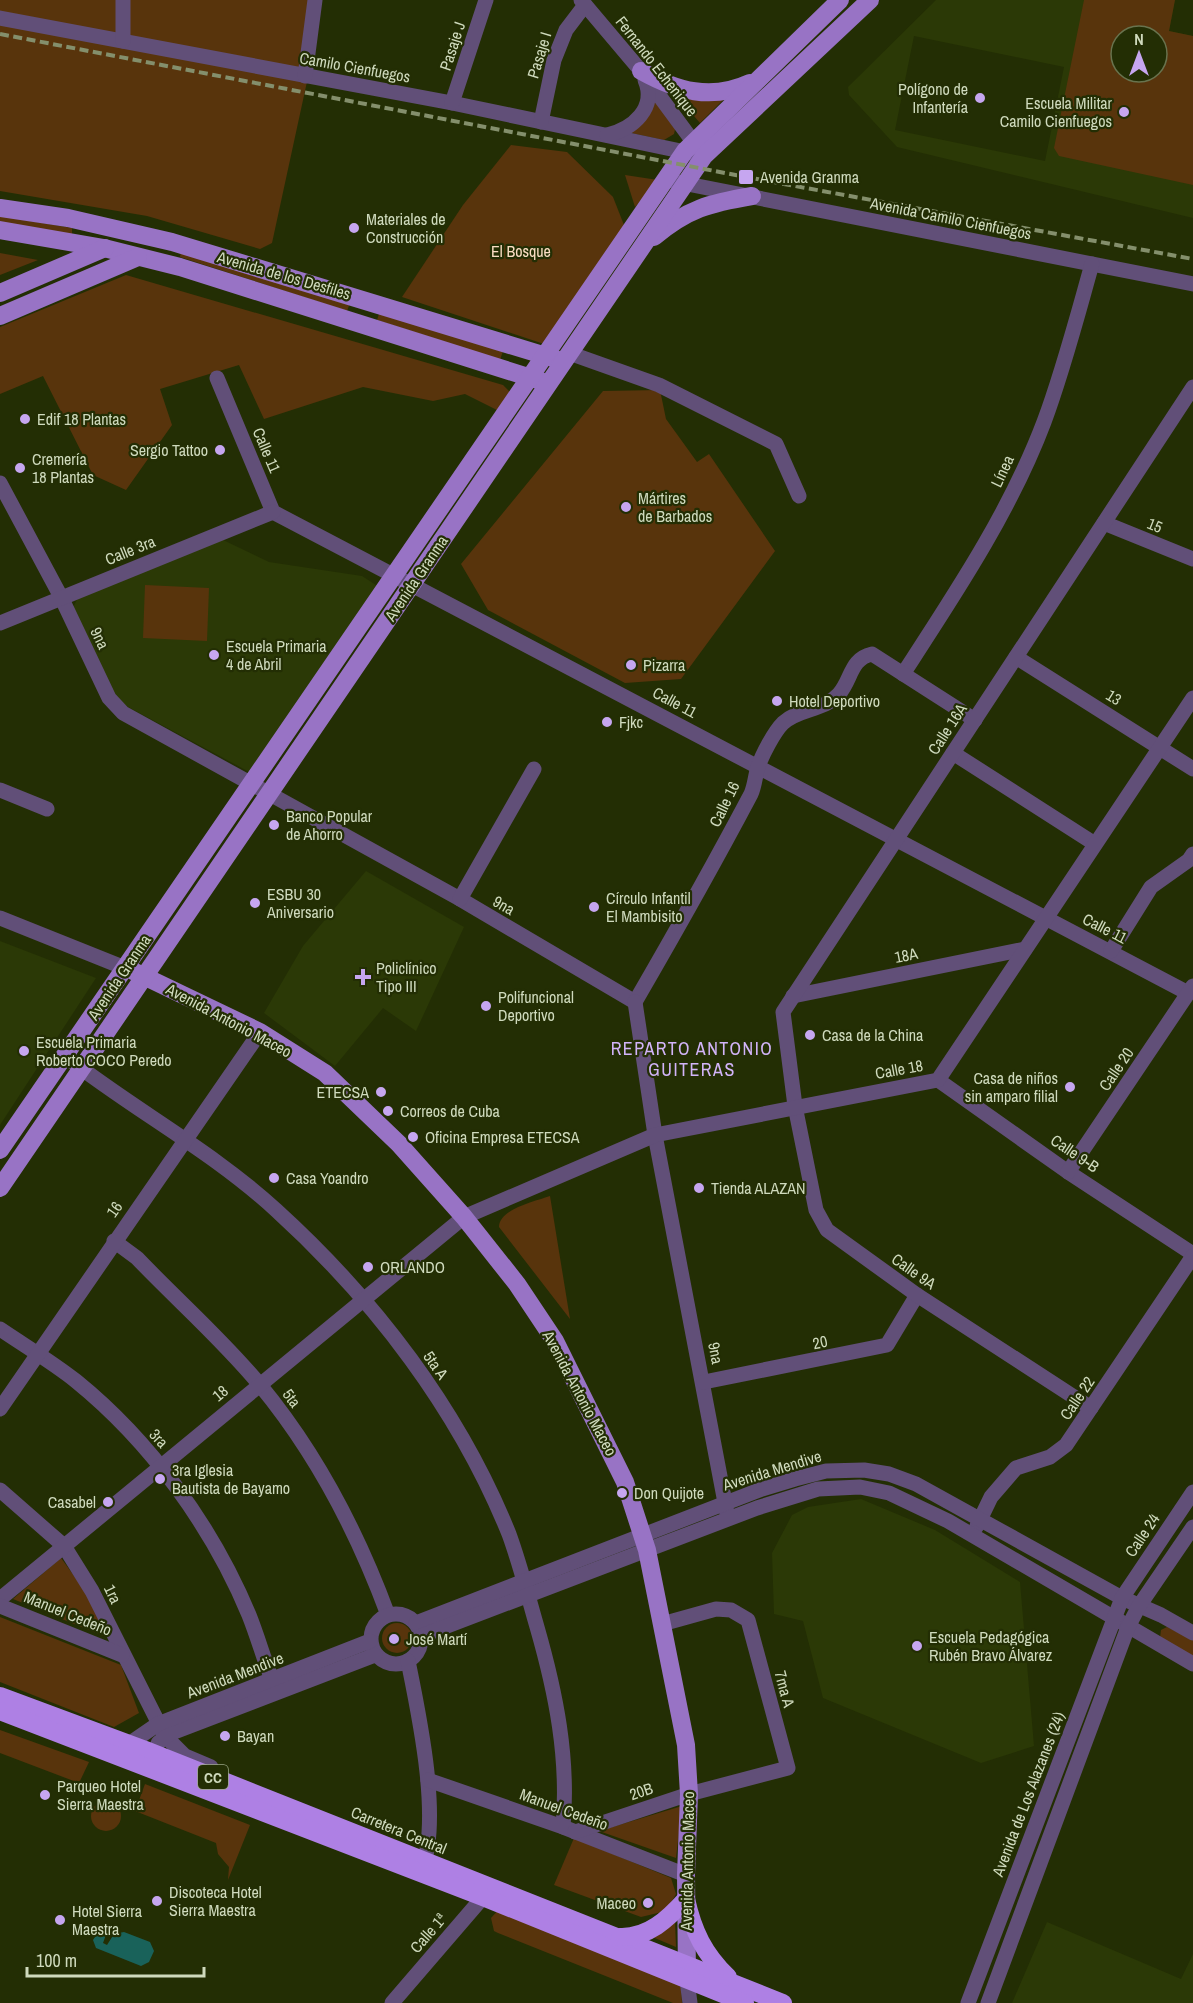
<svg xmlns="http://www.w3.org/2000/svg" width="1193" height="2003" font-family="'Archivo Narrow',sans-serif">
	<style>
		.built { fill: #2b3906; fill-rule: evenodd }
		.green { fill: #58340c; fill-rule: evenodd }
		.water { fill: #19625a }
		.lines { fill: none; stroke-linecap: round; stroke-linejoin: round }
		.minor { stroke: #614f78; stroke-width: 15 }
		.major { stroke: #9873c5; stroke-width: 18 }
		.highway { stroke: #ae80e4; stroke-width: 18 }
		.rail { stroke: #848f6c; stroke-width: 4; stroke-dasharray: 9 4.5; stroke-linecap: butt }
		.poi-dot { fill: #c6a6f0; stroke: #232e04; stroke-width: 2 }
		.labels { text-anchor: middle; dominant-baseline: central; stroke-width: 4.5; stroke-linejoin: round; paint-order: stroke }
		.shield { fill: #232e04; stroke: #9ba686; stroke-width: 1.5 }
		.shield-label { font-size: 15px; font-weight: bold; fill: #cfdabd }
		.street-label { font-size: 16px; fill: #cfdabd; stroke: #232e04 }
		.poi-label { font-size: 16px; fill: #cfdabd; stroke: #232e04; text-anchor: start }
		.park-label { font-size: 16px; fill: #faddc3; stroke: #232e04 }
		.neighbourhood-label { font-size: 18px; letter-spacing: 1.5px; fill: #d2b4f9; stroke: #232e04 }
	</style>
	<rect width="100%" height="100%" fill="#232e04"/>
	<g class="built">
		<path d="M936,0H1175L1169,31L1193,36V218L897,147L849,95L848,87ZM914,36L1064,67L1045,161L895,130ZM1121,36H1157V72H1121Z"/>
		<polygon points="219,538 269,562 362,576 379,587 253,774 117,701 73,608 79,595"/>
		<polygon points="366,871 464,927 416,1031 383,1008 335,1066 264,1013 303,946"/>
		<polygon points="0,941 96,978 0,1125"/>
		<polygon points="861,1499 935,1530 1020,1582 1034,1746 981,1763 823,1698 803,1621 774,1614 772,1553 792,1515 808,1507"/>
		<polygon points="1047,1922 1181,1979 1193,1954 1193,2003 1012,2003"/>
	</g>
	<g class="green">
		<polygon points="0,0 315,0 308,77 272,243 260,249 147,216 0,191"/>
		<path d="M1084,0H1175L1169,31L1193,36V185L1059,156L1054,148ZM1121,36H1157V72H1121Z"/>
		<polygon points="676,95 723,100 700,123"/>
		<polygon points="654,96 676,125 674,134 664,140 631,133 648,117"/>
		<polygon points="511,145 567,152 613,197 624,225 547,345 402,297 463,205"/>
		<polygon points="625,175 658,180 635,207"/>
		<polygon points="0,216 72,228 72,235 0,224"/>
		<polygon points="181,251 350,303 347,311 180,257"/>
		<polygon points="0,253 38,260 0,275"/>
		<polygon points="126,275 503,385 510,392 497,410 465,394 433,401 363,387 264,419 239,365 160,389 172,425 126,490 93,475 43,376 0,394 0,327"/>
		<polygon points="380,311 503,351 500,360 377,320"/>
		<polygon points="660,390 666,419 697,462 709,454 775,551 681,679 625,683 488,610 461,564 603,391"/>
		<polygon points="145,585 209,588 207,641 143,638"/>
		<path d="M550,1196L570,1319L499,1227C499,1209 536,1201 550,1196Z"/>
		<polygon points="61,1558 88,1595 111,1639 13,1599"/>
		<polygon points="0,1617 121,1665 139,1713 114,1727 0,1682"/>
		<circle cx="397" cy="1638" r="15"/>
		<polygon points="1167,1627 1193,1640 1193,1656 1160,1638 1161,1630"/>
		<polygon points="0,1730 89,1762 79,1783 0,1753"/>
		<polygon points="145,1784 250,1825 228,1880 229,1867 218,1854 216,1843 135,1811"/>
		<circle cx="106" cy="1816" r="15"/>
		<polygon points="682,1806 676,1858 599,1831"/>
		<polygon points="574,1838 671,1878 676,1894 666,1911 641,1917 554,1885"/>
		<polygon points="500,1908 681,1985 682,2003 673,2003 498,1933 494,1931 491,1918"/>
		<polygon points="675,1921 676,1947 650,1936"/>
	</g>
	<polygon class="water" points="99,1931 107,1932 103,1943 107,1945 114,1934 124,1932 150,1942 154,1951 149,1962 141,1966 96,1948 93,1940"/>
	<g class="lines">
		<g class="minor">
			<polyline points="581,0 641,71 700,151"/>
			<polyline points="0,18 452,103 695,154"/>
			<polyline points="123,41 123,0"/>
			<polyline points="305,76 315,0"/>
			<polyline points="452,103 486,0"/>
			<polyline points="541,122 554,60 566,30 585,5"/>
			<path d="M607,135C633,129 657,108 645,80"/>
			<polyline points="667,180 1193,284"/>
			<polyline points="569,353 659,385 776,444 799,496"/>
			<polyline points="217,378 273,512 1188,993"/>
			<polyline points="0,483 61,597 109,698 123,713 460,899 635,1002"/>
			<polyline points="1104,523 1193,559"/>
			<polyline points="0,623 273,512"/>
			<polyline points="1016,657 1193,769"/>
			<path d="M903,674C955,594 1010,512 1044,422C1063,371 1077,317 1092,264"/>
			<polyline points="953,753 1095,844"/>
			<polyline points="0,790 47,809"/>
			<polyline points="460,899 534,769"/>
			<polyline points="0,918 125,968"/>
			<polyline points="1111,951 1151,887 1189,860 1193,854"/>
			<polyline points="793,996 1025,949"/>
			<path d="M635,1002C675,933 714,864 751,794C755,785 755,776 758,767C762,755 774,732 783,723C799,708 824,711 839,694C852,679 850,659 872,654L975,720"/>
			<polyline points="635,1002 655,1135 727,1513"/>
			<path d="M65,1056C134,1110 212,1151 276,1210C375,1300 459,1410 509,1534C520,1564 528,1596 537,1627C556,1693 569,1758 563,1827"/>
			<polyline points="938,1080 1068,1172 1193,1254"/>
			<polyline points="1068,1172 1193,986"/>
			<path d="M114,1241L137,1258C177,1300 223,1340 260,1385C317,1454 357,1531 388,1615"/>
			<path d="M0,1329C25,1346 52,1362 76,1381C150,1441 212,1526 249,1615C259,1640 266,1667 277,1692"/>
			<polyline points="704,1382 887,1345 917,1295"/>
			<polyline points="1091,1408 917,1295 827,1230 816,1210 795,1106 783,1012 1193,387"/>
			<polyline points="0,1409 260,1032"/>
			<polyline points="0,1490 64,1546 92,1591 165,1736 185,1756 211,1767"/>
			<polyline points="977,1526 991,1497 1016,1468 1050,1457 1066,1445 1193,1256"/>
			<polyline points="0,1599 464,1217 655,1135 938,1080 1193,698"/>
			<polyline points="0,1606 122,1655"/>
			<circle cx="396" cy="1639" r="25"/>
			<polyline points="416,1623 762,1489 795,1479 826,1471 864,1470 889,1474 916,1484 1122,1598 1161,1615 1193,1633"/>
			<polyline points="421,1636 757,1508 818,1489 860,1487 889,1493 948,1521 1193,1664"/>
			<path d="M408,1661C419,1715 442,1822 421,1871"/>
			<polyline points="158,1743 169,1734 375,1655"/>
			<polyline points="126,1750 129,1744 158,1724 370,1641"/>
			<polyline points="428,1780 563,1827 686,1875"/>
			<polyline points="575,1832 689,1794 788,1768 748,1620 731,1610 716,1609 662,1624"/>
			<polyline points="687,1980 690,2003"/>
			<polyline points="392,2003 490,1889"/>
			<polyline points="968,2003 1122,1598 1193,1492"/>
			<polyline points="988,2003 1128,1627 1139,1606 1193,1527"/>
		</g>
		<g class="major">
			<path d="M641,71C677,91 711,101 750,83"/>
			<polyline points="0,208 68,218 172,242 556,359"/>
			<polyline points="0,230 104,248 180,267 541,381"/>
			<path d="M654,237C687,209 710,203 752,196"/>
			<polyline points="0,293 105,248"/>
			<polyline points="0,316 138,257"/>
			<polyline points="133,971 260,1032 325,1073 399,1144 464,1217 517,1284 555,1341 625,1482 647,1550 686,1745 689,1794 686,1875 687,1978"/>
			<polyline points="0,1150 685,151 840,0"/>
			<polyline points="0,1188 704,156 870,0"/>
		</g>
		<g class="highway">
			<polyline points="0,1696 148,1751 783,2003"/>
			<polyline points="0,1711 483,1897 745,2003"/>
			<path d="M686,1899C693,1931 704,1954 728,1977"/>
			<path d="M620,1937C648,1938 668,1919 686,1899"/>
		</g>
		<polyline class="rail" points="0,34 746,177 1193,259"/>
	</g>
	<g class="poi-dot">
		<circle cx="980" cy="98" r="6"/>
		<circle cx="1124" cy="112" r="6"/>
		<rect x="738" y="169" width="16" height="16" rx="3"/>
		<circle cx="354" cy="228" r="6"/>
		<circle cx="25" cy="419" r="6"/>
		<circle cx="220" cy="450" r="6"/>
		<circle cx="20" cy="468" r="6"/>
		<circle cx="626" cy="507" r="6"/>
		<circle cx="214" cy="655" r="6"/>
		<circle cx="631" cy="665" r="6"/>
		<circle cx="777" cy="701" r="6"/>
		<circle cx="607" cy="722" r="6"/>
		<circle cx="274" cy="825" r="6"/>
		<circle cx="255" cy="903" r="6"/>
		<circle cx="594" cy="907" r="6"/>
		<path d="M360 968h6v6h6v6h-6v6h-6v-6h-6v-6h6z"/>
		<circle cx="486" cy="1006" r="6"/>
		<circle cx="810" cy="1035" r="6"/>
		<circle cx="24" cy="1051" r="6"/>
		<circle cx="1070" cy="1087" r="6"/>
		<circle cx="381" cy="1092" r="6"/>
		<circle cx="388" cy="1111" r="6"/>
		<circle cx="413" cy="1137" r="6"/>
		<circle cx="274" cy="1178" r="6"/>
		<circle cx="699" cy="1188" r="6"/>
		<circle cx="368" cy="1267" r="6"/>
		<circle cx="160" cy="1479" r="6"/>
		<circle cx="622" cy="1493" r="6"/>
		<circle cx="108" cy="1502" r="6"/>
		<circle cx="394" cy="1639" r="6"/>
		<circle cx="917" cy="1646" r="6"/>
		<circle cx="225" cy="1736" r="6"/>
		<circle cx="45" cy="1795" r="6"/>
		<circle cx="157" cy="1901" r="6"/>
		<circle cx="648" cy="1903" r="6"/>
		<circle cx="60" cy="1920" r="6"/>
	</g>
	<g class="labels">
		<rect class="shield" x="198" y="1765" width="30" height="24" rx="4.5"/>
		<g class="shield-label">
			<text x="213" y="1777">CC</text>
		</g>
		<g class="street-label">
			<text transform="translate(452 46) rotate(-72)">Pasaje J</text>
			<text transform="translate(539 55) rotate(-73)">Pasaje I</text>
			<text transform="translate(657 66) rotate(52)">Fernando Echenique</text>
			<text transform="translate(355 67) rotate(10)">Camilo Cienfuegos</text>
			<text transform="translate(951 218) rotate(11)">Avenida Camilo Cienfuegos</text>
			<text transform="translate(284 275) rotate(16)">Avenida de los Desfiles</text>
			<text transform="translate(267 450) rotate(67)">Calle 11</text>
			<text transform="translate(1002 471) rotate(-65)">Línea</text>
			<text transform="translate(1155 525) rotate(22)">15</text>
			<text transform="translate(130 550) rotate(-22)">Calle 3ra</text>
			<text transform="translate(416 578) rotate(-56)">Avenida Granma</text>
			<text transform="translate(100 638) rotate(64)">9na</text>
			<text transform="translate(1114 697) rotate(32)">13</text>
			<text transform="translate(675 702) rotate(28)">Calle 11</text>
			<text transform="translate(947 729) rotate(-57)">Calle 16A</text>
			<text transform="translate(724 804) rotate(-64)">Calle 16</text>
			<text transform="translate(504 905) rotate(30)">9na</text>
			<text transform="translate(1105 928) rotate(27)">Calle 11</text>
			<text transform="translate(906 955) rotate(-11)">18A</text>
			<text transform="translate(119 977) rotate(-56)">Avenida Granma</text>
			<text transform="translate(229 1020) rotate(28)">Avenida Antonio Maceo</text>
			<text transform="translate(899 1069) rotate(-10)">Calle 18</text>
			<text transform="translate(1116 1069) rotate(-56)">Calle 20</text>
			<text transform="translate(1075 1153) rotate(34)">Calle 9-B</text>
			<text transform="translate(114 1209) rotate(-55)">16</text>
			<text transform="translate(914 1271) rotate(35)">Calle 9A</text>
			<text transform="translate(820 1342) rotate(-12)">20</text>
			<text transform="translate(716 1353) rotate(79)">9na</text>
			<text transform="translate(436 1365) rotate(55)">5ta A</text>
			<text transform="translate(220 1393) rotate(-40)">18</text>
			<text transform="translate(580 1393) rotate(62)">Avenida Antonio Maceo</text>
			<text transform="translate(292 1398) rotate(53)">5ta</text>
			<text transform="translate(1077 1398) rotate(-56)">Calle 22</text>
			<text transform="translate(159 1438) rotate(47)">3ra</text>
			<text transform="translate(772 1470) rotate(-17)">Avenida Mendive</text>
			<text transform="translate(1142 1535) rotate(-56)">Calle 24</text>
			<text transform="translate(113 1594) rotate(64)">1ra</text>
			<text transform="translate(68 1613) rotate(22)">Manuel Cedeño</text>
			<text transform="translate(235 1675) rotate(-21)">Avenida Mendive</text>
			<text transform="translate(785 1689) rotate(75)">7ma A</text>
			<text transform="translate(641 1791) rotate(-19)">20B</text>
			<text transform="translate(1028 1794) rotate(-69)">Avenida de Los Alazanes (24)</text>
			<text transform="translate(564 1809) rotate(20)">Manuel Cedeño</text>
			<text transform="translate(399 1830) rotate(22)">Carretera Central</text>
			<text transform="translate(687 1861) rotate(-89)">Avenida Antonio Maceo</text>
			<text transform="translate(428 1933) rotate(-49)">Calle 1ª</text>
		</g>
		<g class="poi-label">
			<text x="968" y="89" text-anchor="end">Polígono de<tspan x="968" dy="18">Infantería</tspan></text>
			<text x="1112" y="103" text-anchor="end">Escuela Militar<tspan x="1112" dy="18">Camilo Cienfuegos</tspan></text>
			<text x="760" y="177">Avenida Granma</text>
			<text x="366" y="219">Materiales de<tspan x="366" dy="18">Construcción</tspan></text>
			<text x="37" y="419">Edif 18 Plantas</text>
			<text x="208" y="450" text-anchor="end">Sergio Tattoo</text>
			<text x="32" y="459">Cremería<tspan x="32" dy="18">18 Plantas</tspan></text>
			<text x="638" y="498">Mártires<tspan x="638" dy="18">de Barbados</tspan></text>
			<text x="226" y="646">Escuela Primaria<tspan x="226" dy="18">4 de Abril</tspan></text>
			<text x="643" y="665">Pizarra</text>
			<text x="789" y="701">Hotel Deportivo</text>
			<text x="619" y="722">Fjkc</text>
			<text x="286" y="816">Banco Popular<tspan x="286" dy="18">de Ahorro</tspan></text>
			<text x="267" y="894">ESBU 30<tspan x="267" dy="18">Aniversario</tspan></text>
			<text x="606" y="898">Círculo Infantil<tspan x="606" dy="18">El Mambisito</tspan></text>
			<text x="376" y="968">Policlínico<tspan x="376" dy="18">Tipo III</tspan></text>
			<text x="498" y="997">Polifuncional<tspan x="498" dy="18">Deportivo</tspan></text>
			<text x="822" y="1035">Casa de la China</text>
			<text x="36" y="1042">Escuela Primaria<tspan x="36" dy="18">Roberto COCO Peredo</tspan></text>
			<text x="1058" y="1078" text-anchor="end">Casa de niños<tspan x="1058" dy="18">sin amparo filial</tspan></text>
			<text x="369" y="1092" text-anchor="end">ETECSA</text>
			<text x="400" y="1111">Correos de Cuba</text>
			<text x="425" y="1137">Oficina Empresa ETECSA</text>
			<text x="286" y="1178">Casa Yoandro</text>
			<text x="711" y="1188">Tienda ALAZAN</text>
			<text x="380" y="1267">ORLANDO</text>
			<text x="172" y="1470">3ra Iglesia<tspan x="172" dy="18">Bautista de Bayamo</tspan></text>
			<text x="634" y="1493">Don Quijote</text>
			<text x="96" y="1502" text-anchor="end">Casabel</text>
			<text x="929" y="1637">Escuela Pedagógica<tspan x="929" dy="18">Rubén Bravo Álvarez</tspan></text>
			<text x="406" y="1639">José Martí</text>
			<text x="237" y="1736">Bayan</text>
			<text x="57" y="1786">Parqueo Hotel<tspan x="57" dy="18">Sierra Maestra</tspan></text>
			<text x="169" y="1892">Discoteca Hotel<tspan x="169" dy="18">Sierra Maestra</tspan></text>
			<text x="636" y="1903" text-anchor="end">Maceo</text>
			<text x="72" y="1911">Hotel Sierra<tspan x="72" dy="18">Maestra</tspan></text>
		</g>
		<g class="park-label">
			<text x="521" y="251">El Bosque</text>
		</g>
		<g class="neighbourhood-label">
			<text x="692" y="1048">REPARTO ANTONIO<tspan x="692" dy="21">GUITERAS</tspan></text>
		</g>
	</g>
	<g transform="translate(1139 54)"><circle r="28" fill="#232e04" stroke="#68734e" stroke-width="1.5"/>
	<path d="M0-4.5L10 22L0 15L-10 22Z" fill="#c6a6f0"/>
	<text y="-9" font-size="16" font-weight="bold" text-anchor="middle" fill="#cfdabd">N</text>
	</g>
	<path d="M27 1967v9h177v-9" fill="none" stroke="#cfdabd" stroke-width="3"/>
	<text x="36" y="1967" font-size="18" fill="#cfdabd" stroke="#232e04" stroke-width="4.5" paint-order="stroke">100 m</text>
</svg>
